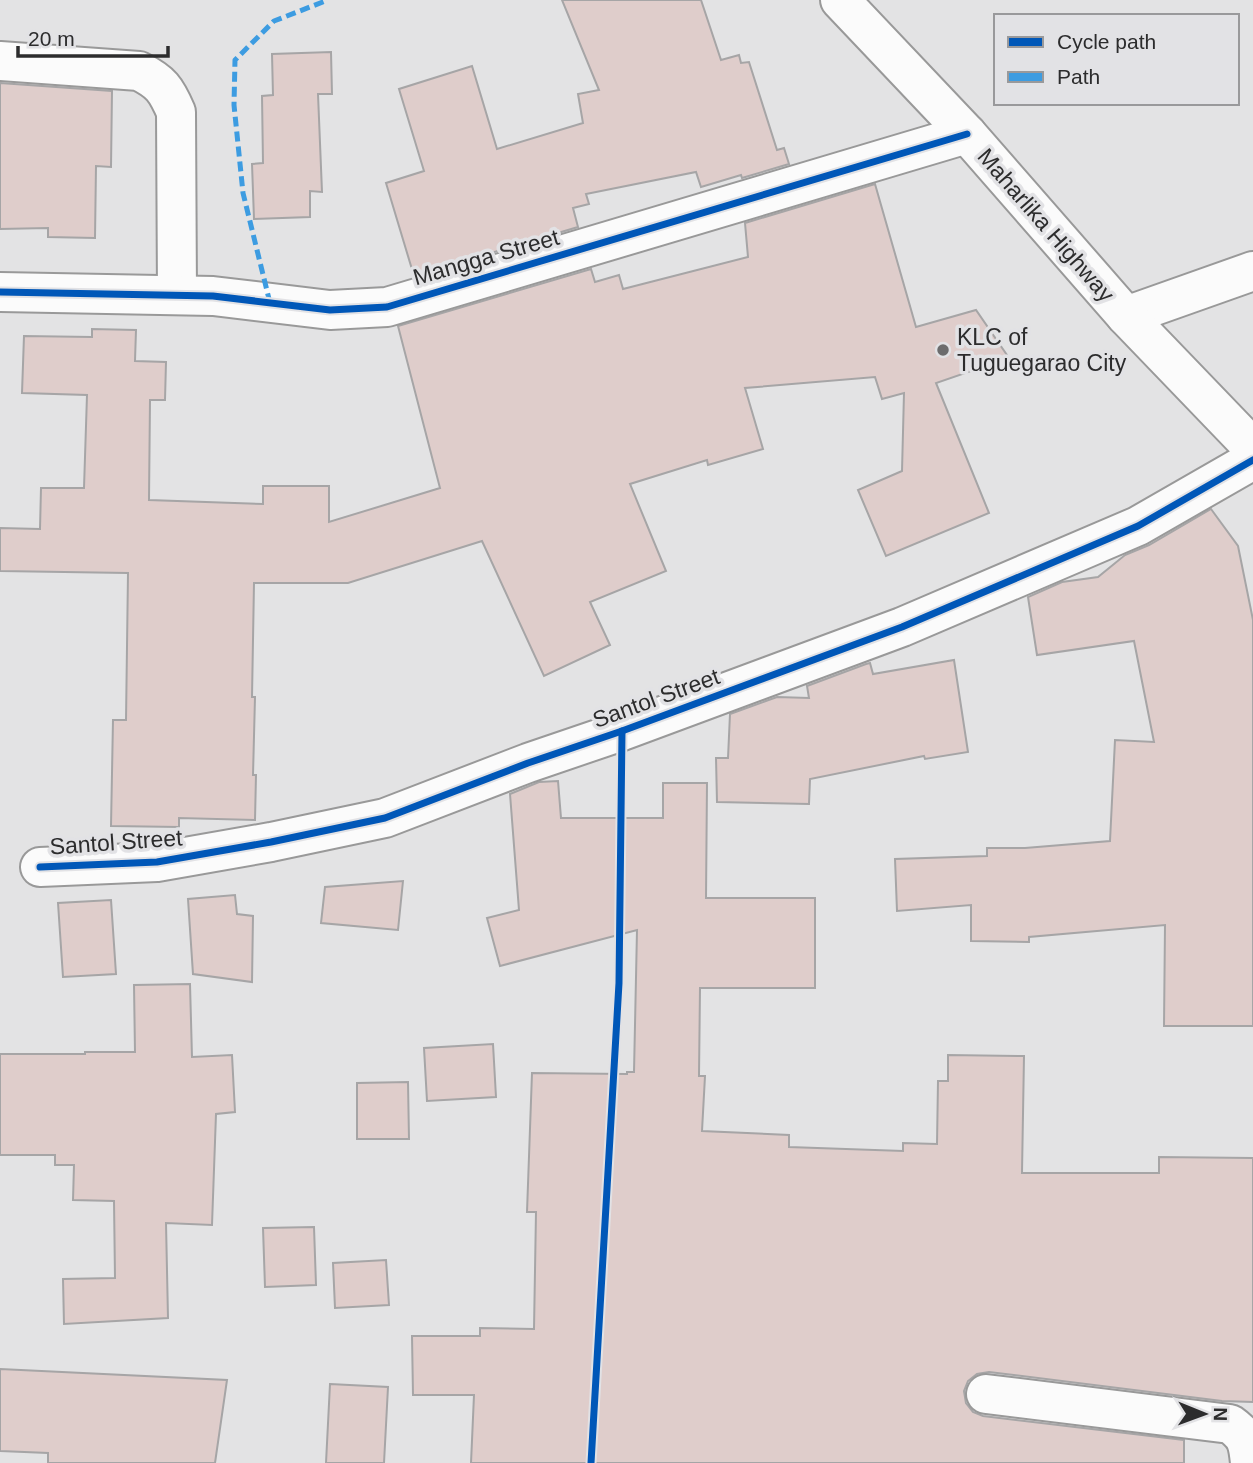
<svg xmlns="http://www.w3.org/2000/svg" width="1253" height="1463" font-family="Helvetica,sans-serif">
	<style>
		.building { fill: #dfcdcb; stroke: #a6a5a6; stroke-width: 2 }
		.lines { fill: none; stroke-linecap: round; stroke-linejoin: round }
		.minor-casing { stroke: #999; stroke-width: 42 }
		.major-casing { stroke: #999; stroke-width: 42 }
		.minor { stroke: #fbfbfb; stroke-width: 38 }
		.major { stroke: #fbfbfb; stroke-width: 38 }
		.quiet { stroke: #3d9ce1; stroke-width: 5; stroke-dasharray: 10 5; stroke-linecap: butt }
		.cycleway-casing { stroke: #e2e2e5; stroke-width: 11 }
		.cycleway { stroke: #0057b8; stroke-width: 7 }
		.poi-dot { fill: #6c6c6d; stroke: #e2e2e5; stroke-width: 2.5 }
		.labels { text-anchor: middle; dominant-baseline: central; stroke-width: 7; stroke-linejoin: round; paint-order: stroke }
		.street-label { font-size: 23px; fill: #2c2c2d; stroke: #e2e2e5 }
		.poi-label { font-size: 23px; fill: #2c2c2d; stroke: #e2e2e5; text-anchor: start }
	</style>
	<rect width="100%" height="100%" fill="#e3e3e4"/>
	<g class="building">
		<polygon points="562,0 701,0 721,60 739,55 741,63 749,62 777,150 784,148 789,164 742,178 741,175 701,187 696,172 586,194 589,204 573,208 578,227 414,276 386,183 424,171 399,89 472,66 497,149 583,123 578,94 599,90"/>
		<polygon points="331,52 332,94 318,94 322,192 310,191 310,217 254,219 252,164 263,163 262,96 273,95 272,54"/>
		<polygon points="0,83 112,91 111,167 96,166 95,238 48,237 48,228 0,229"/>
		<polygon points="875,184 916,327 976,310 1009,358 936,383 989,513 886,556 858,490 902,471 904,393 882,399 875,377 745,388 763,449 708,465 707,460 630,484 666,571 590,602 610,645 544,676 482,541 348,583 254,583 252,697 255,697 253,775 256,775 255,820 179,818 179,827 111,826 113,720 126,720 128,573 0,571 0,528 40,529 41,488 84,488 87,395 22,393 24,336 92,337 92,329 136,330 135,361 166,362 165,400 150,400 149,500 263,504 263,486 329,486 329,522 440,488 398,326 591,269 595,282 619,275 623,289 748,257 745,223"/>
		<polygon points="1211,509 1238,546 1253,620 1253,1026 1164,1026 1165,925 1029,937 1029,942 971,941 971,905 897,911 895,859 987,856 987,848 1025,848 1110,841 1115,740 1154,742 1134,641 1037,655 1028,597 1062,582 1098,577 1125,555 1149,545"/>
		<polygon points="954,660 968,752 925,759 924,756 810,779 809,804 717,802 716,758 728,758 730,714 777,697 809,698 807,686 866,664 870,663 873,674"/>
		<polygon points="558,781 561,818 663,818 663,783 707,783 706,898 815,898 815,988 700,988 699,1076 705,1076 702,1131 789,1135 789,1147 903,1151 903,1143 937,1144 938,1081 948,1081 948,1055 1024,1056 1022,1173 1159,1173 1159,1157 1253,1158 1253,1402 1222,1401 989,1372 977,1374 968,1381 964,1391 966,1403 973,1412 983,1416 1184,1440 1184,1463 471,1463 474,1395 413,1395 412,1336 480,1336 480,1328 534,1329 536,1212 527,1212 532,1073 627,1074 627,1072 634,1072 637,930 500,966 487,918 519,910 510,794 539,782"/>
		<polygon points="403,881 398,930 321,923 325,887"/>
		<polygon points="235,895 237,914 253,916 252,982 193,974 188,899"/>
		<polygon points="111,900 116,974 63,977 58,903"/>
		<polygon points="190,984 192,1057 232,1055 235,1112 216,1114 212,1225 166,1223 168,1318 64,1324 63,1279 115,1278 114,1201 73,1200 74,1165 55,1165 55,1155 0,1155 0,1054 85,1054 85,1052 135,1052 134,985"/>
		<polygon points="493,1044 496,1097 427,1101 424,1048"/>
		<polygon points="408,1082 409,1139 357,1139 357,1083"/>
		<polygon points="314,1227 316,1285 265,1287 263,1228"/>
		<polygon points="386,1260 389,1305 335,1308 333,1263"/>
		<polygon points="0,1369 227,1380 215,1463 48,1463 48,1453 0,1451"/>
		<polygon points="330,1384 388,1387 384,1463 326,1463"/>
	</g>
	<g class="lines">
		<defs>
			<g id="minor">
				<path d="M0,61L139,71C161,82 166,89 176,112L177,295"/>
				<polyline points="0,292 213,296 330,310 387,307 967,134"/>
				<polyline points="1126,316 1253,271"/>
				<polyline points="40,867 157,862 271,842 385,818 528,763 622,731 902,627 1138,526 1253,460"/>
				<path d="M986,1394L1230,1424C1247,1436 1248,1443 1250,1463"/>
			</g>
			<polyline id="major" points="840,0 967,134 1126,316 1253,448"/>
		</defs>
		<use href="#minor" class="minor-casing"/>
		<use href="#major" class="major-casing"/>
		<use href="#minor" class="minor"/>
		<use href="#major" class="major"/>
		<polyline class="quiet" points="270,303 243,193 234,105 235,60 274,21 328,0"/>
		<defs>
			<g id="cycleway">
				<polyline points="0,292 213,296 330,310 387,307 967,134"/>
				<polyline points="40,867 157,862 271,842 385,818 528,763 622,731 902,627 1138,526 1253,460"/>
				<polyline points="591,1463 619,983 622,731"/>
			</g>
		</defs>
		<use href="#cycleway" class="cycleway-casing"/>
		<use href="#cycleway" class="cycleway"/>
	</g>
	<circle class="poi-dot" cx="943" cy="350" r="7"/>
	<g class="labels">
		<g class="street-label">
			<text transform="translate(1046 225) rotate(49)">Maharlika Highway</text>
			<text transform="translate(486 257) rotate(-16)">Mangga Street</text>
			<text transform="translate(656 698) rotate(-20)">Santol Street</text>
			<text transform="translate(116 842) rotate(-4)">Santol Street</text>
		</g>
		<g class="poi-label">
			<text x="957" y="337">KLC of<tspan x="957" dy="26">Tuguegarao City</tspan></text>
		</g>
	</g>
	<rect x="994" y="14" width="245" height="91" fill="#e2e2e5" stroke="#99999b" stroke-width="2"/>
	<rect x="1008" y="37" width="35" height="10" fill="#0057b8" stroke="#99999b" stroke-width="2"/>
	<text x="1057" y="49" font-size="21" fill="#2c2c2d">Cycle path</text>
	<rect x="1008" y="72" width="35" height="10" fill="#3d9ce1" stroke="#99999b" stroke-width="2"/>
	<text x="1057" y="84" font-size="21" fill="#2c2c2d">Path</text>
	<g transform="translate(1204 1414) rotate(91)" stroke="#e2e2e5" stroke-width="5" paint-order="stroke">
	<path d="M0-5L12 26L0 18L-12 26Z" fill="#2c2c2d"/>
	<text y="-10" font-size="19" font-weight="bold" text-anchor="middle" fill="#2c2c2d">N</text>
	</g>
	<path d="M18 46v10h150v-10" fill="none" stroke="#2c2c2d" stroke-width="3.5"/>
	<text x="28" y="46" font-size="21" fill="#2c2c2d" stroke="#e2e2e5" stroke-width="5" paint-order="stroke">20 m</text>
</svg>
